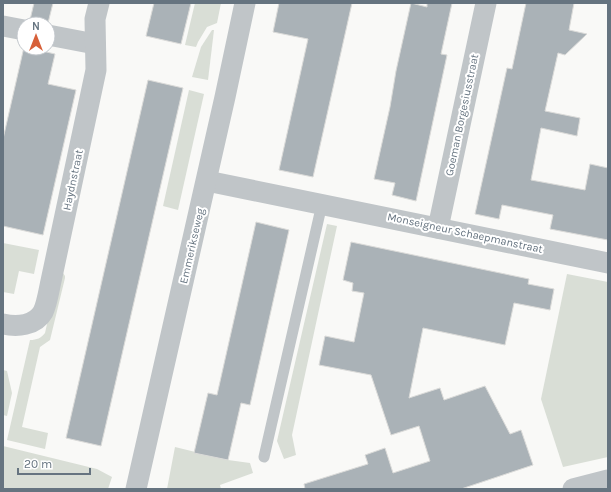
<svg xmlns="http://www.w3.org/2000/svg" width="611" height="492" font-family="Karla,sans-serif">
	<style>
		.green { fill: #d9ded6 }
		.building { fill: #aab2b7; stroke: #dbdbd9 }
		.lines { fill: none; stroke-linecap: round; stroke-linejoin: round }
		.lane { stroke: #c0c5c8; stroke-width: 11 }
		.street { stroke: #c0c5c8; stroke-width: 21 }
		.labels { text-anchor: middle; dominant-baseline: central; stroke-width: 4; stroke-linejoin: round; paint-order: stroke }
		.street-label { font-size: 11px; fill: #667480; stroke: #fff }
	</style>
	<rect width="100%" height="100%" fill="#f9f9f7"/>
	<g class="green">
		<polygon points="195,3 221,3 217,23 207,27 198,42 196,47 185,45"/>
		<polygon points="212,30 214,30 208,80 192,77 201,47"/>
		<polygon points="189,90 204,94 178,210 163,206"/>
		<polygon points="327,224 337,226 292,435 296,455 284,459 277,441"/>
		<polygon points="3,243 39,250 34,274 19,271 14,294 3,292"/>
		<path d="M63,273L65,276V278L50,340L40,347L22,427L48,433L45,449L7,440L30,340C37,340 41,338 45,333L58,275Z"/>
		<polygon points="567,274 608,282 608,457 563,467 541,399"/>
		<polygon points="3,370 7,371 12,393 7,416 3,415"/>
		<polygon points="3,446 97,469 112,477 108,489 3,489"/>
		<polygon points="175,447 228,460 250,463 253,473 220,485 221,489 167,489"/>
	</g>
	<g class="building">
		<polygon points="34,3 53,3 48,23 34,24 30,20"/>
		<polygon points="154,3 191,3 181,44 146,36"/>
		<polygon points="279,3 352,3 313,177 279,170 308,39 273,32"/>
		<polygon points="411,3 427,7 427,3 452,3 441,54 447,55 416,201 392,195 395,183 374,179 390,107 396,71"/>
		<polygon points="526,3 574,3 569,30 587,34 565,55 558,53 545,111 580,118 577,136 541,128 531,180 585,190 590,164 608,168 608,240 550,229 553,215 502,205 499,219 475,214 507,68 512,69"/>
		<polygon points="24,47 43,48 42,51 55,54 48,84 76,90 43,235 3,226 3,139"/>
		<polygon points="148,80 183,88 101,446 66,438"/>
		<polygon points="256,222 289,230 250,405 241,403 228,460 194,453 208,393 217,395"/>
		<polygon points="351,242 529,279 528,284 554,289 550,310 514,303 505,345 423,328 409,398 440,388 444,400 485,386 510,434 521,430 533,465 461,489 305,489 304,484 368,464 365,455 385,448 393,473 430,461 419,426 391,435 371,375 319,365 325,336 354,342 364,293 352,291 353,283 343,280"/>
	</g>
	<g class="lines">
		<polyline class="lane" points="264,457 322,204"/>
		<g class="street">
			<polyline points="3,26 24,30"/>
			<polyline points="48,35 95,44"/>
			<polyline points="207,181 608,263"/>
			<polyline points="438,228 486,3"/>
			<path d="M3,324C17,327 35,326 43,312C47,304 49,290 51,281L96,70L95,19L99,3"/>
			<polyline points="136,489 225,97 245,3"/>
			<polyline points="573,489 608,480"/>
		</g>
	</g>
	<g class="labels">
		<g class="street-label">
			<text transform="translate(462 115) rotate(-78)">Goeman Borgesiusstraat</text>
			<text transform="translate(73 180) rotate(-78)">Haydnstraat</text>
			<text transform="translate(465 233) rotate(12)">Monseigneur Schaepmanstraat</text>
			<text transform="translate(192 246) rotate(-77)">Emmerikseweg</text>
		</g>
	</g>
	<rect width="611" height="492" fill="none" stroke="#667480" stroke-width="8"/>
	<g transform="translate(36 36)"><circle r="19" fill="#ffffff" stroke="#c2c7cc"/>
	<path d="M0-3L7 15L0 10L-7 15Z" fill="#d76039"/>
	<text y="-6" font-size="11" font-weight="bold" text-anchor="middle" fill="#667480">N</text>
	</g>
	<path d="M18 468v6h72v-6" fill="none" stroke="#667480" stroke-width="2"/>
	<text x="24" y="468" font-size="12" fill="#667480" stroke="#ffffff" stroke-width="3" paint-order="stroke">20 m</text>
</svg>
